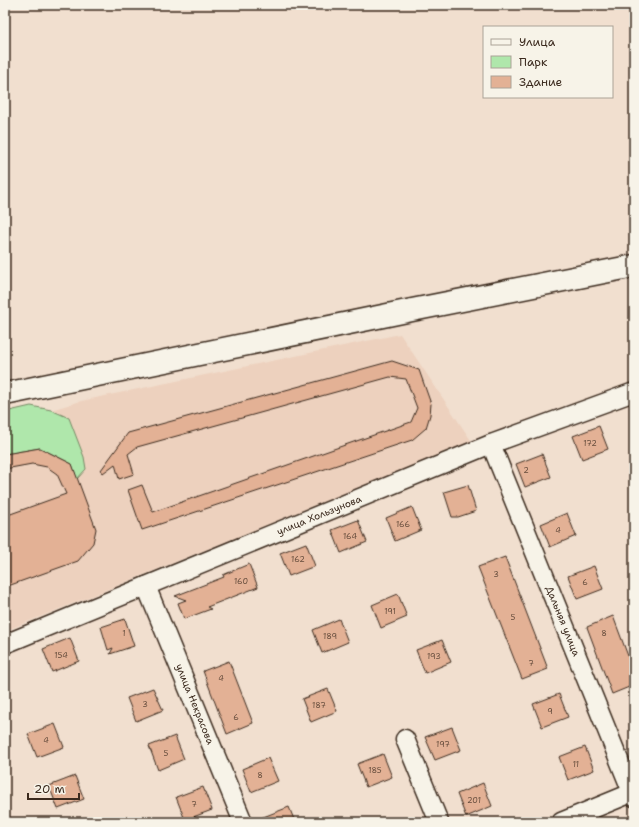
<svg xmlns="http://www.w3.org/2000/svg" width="639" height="827" font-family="'Shantell Sans',sans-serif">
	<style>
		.built { fill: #edd1be }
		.green { fill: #afe7ab; stroke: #758864 }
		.building { fill: #e3b195; stroke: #3b2a1e }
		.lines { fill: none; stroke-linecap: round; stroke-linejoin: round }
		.minor-casing { stroke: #3b2a1e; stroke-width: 21 }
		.secondary-casing { stroke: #3b2a1e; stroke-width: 25 }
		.minor { stroke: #f7f3e8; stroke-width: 18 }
		.secondary { stroke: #f7f3e8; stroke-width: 22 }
		.labels { text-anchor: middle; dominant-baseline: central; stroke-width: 3.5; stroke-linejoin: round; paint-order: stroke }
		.number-label { font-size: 8px; fill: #654c3c }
		.street-label { font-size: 10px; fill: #3b2a1e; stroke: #f7f3e8 }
	</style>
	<rect width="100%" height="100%" fill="#f1dfcf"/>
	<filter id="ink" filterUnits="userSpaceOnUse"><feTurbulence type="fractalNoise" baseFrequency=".025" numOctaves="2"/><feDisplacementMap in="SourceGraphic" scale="8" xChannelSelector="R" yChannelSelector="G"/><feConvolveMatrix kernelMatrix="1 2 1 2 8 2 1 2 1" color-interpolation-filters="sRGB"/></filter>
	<g filter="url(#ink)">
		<polygon class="built" points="400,334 472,442 5,631 5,412 31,406 51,410 81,401"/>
		<polygon class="green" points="31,406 51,410 69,418 84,457 86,469 77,479 72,464 40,448 5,454 5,412"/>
		<g class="building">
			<polygon points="392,361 419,370 431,404 430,415 426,428 412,440 142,530 128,490 142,485 153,512 411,422 417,408 406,379 390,377 137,447 128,454 134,474 119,479 115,464 103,473 101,470 128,433"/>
			<polygon points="599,426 608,449 582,459 573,436"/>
			<polygon points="40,448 72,464 96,529 93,543 78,561 5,587 5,516 66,494 57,474 47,467 32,464 5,469 5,454"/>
			<polygon points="542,454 551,477 525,487 516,464"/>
			<polygon points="468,485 476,511 458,517 452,517 444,492"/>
			<polygon points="412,507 421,530 395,541 386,518"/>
			<polygon points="567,513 576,536 550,547 541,524"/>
			<polygon points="358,520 367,542 341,553 332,530"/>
			<polygon points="306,543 315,566 289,576 280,553"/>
			<polygon points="505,557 548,669 522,679 478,567"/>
			<polygon points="249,564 258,587 207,607 211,609 184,619 178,603 186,600 175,596 224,577 223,575"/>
			<polygon points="594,566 603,589 577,599 568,576"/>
			<polygon points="398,594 407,617 381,628 372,605"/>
			<polygon points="613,616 634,672 634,685 612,694 587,627"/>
			<polygon points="125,619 134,646 110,654 113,648 108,650 101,627"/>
			<polygon points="339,619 348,642 322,653 313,630"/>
			<polygon points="70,638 79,661 52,672 43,649"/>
			<polygon points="442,640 451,662 425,673 416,650"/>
			<polygon points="229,661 253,723 227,734 203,671"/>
			<polygon points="153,688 163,710 136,721 127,698"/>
			<polygon points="328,689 337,711 311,722 302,699"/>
			<polygon points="559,694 568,717 542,727 533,704"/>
			<polygon points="55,724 64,747 37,757 28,734"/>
			<polygon points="452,727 461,750 435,760 425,737"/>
			<polygon points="175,736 184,759 158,770 149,746"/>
			<polygon points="585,747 594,770 568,780 559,757"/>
			<polygon points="383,754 392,777 366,787 357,764"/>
			<polygon points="268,758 278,781 251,792 242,769"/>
			<polygon points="75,776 84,799 58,809 49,786"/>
			<polygon points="483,783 492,806 466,817 457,794"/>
			<polygon points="203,787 212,810 185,820 176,797"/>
			<polygon points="289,807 295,822 253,822 253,821"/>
		</g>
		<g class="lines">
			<defs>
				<g id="minor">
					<polyline points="491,444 634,797"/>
					<polyline points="146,586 243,822"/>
					<polyline points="5,644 491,444 634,392"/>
					<polyline points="405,739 439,822"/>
					<polyline points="561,822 634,792"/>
				</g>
				<polyline id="secondary" points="5,394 407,311 634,266"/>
			</defs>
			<use href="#minor" class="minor-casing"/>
			<use href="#secondary" class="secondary-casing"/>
			<use href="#minor" class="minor"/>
			<use href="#secondary" class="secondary"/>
		</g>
	</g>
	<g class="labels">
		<g class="number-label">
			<text x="590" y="443">172</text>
			<text x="526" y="470">2</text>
			<text x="403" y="524">166</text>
			<text x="558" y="530">4</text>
			<text x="350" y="536">164</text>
			<text x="298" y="559">162</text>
			<text x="496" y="574">3</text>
			<text x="241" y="581">160</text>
			<text x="585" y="582">6</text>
			<text x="390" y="611">191</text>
			<text x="513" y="617">5</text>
			<text x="124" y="633">1</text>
			<text x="604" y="633">8</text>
			<text x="330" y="636">189</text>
			<text x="61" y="655">154</text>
			<text x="434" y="656">193</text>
			<text x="531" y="663">7</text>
			<text x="221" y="678">4</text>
			<text x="145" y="704">3</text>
			<text x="319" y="705">187</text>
			<text x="550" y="711">9</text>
			<text x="236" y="717">6</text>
			<text x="46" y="740">4</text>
			<text x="443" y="744">197</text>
			<text x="166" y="753">5</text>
			<text x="576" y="764">11</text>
			<text x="375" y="770">185</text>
			<text x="260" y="775">8</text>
			<text x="474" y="800">201</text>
			<text x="194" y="804">7</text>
		</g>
		<g class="street-label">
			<text transform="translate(319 515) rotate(-22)">улица Хользунова</text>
			<text transform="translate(563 621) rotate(68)">Дальняя улица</text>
			<text transform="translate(195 704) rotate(68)">улица Некрасова</text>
		</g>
	</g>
	<rect width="639" height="827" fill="none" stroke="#f7f3e8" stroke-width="20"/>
	<rect x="10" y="10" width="619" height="807" fill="none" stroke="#3b2a1e" stroke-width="1.5" filter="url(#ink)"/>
	<rect x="483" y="26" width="130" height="72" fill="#f7f3e8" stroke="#aca397"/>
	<rect x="491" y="39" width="20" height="6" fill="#f7f3e8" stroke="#aca397"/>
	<text x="519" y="46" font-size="12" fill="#3b2a1e">Улица</text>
	<rect x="491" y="56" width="20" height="12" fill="#afe7ab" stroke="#aca397"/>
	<text x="519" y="66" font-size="12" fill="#3b2a1e">Парк</text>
	<rect x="491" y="76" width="20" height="12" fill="#e3b195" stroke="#aca397"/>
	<text x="519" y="86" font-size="12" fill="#3b2a1e">Здание</text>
	<path d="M28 793v6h51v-6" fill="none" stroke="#3b2a1e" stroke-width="2"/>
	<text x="34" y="793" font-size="12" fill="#3b2a1e" stroke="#f7f3e8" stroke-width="3" paint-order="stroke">20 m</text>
</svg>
